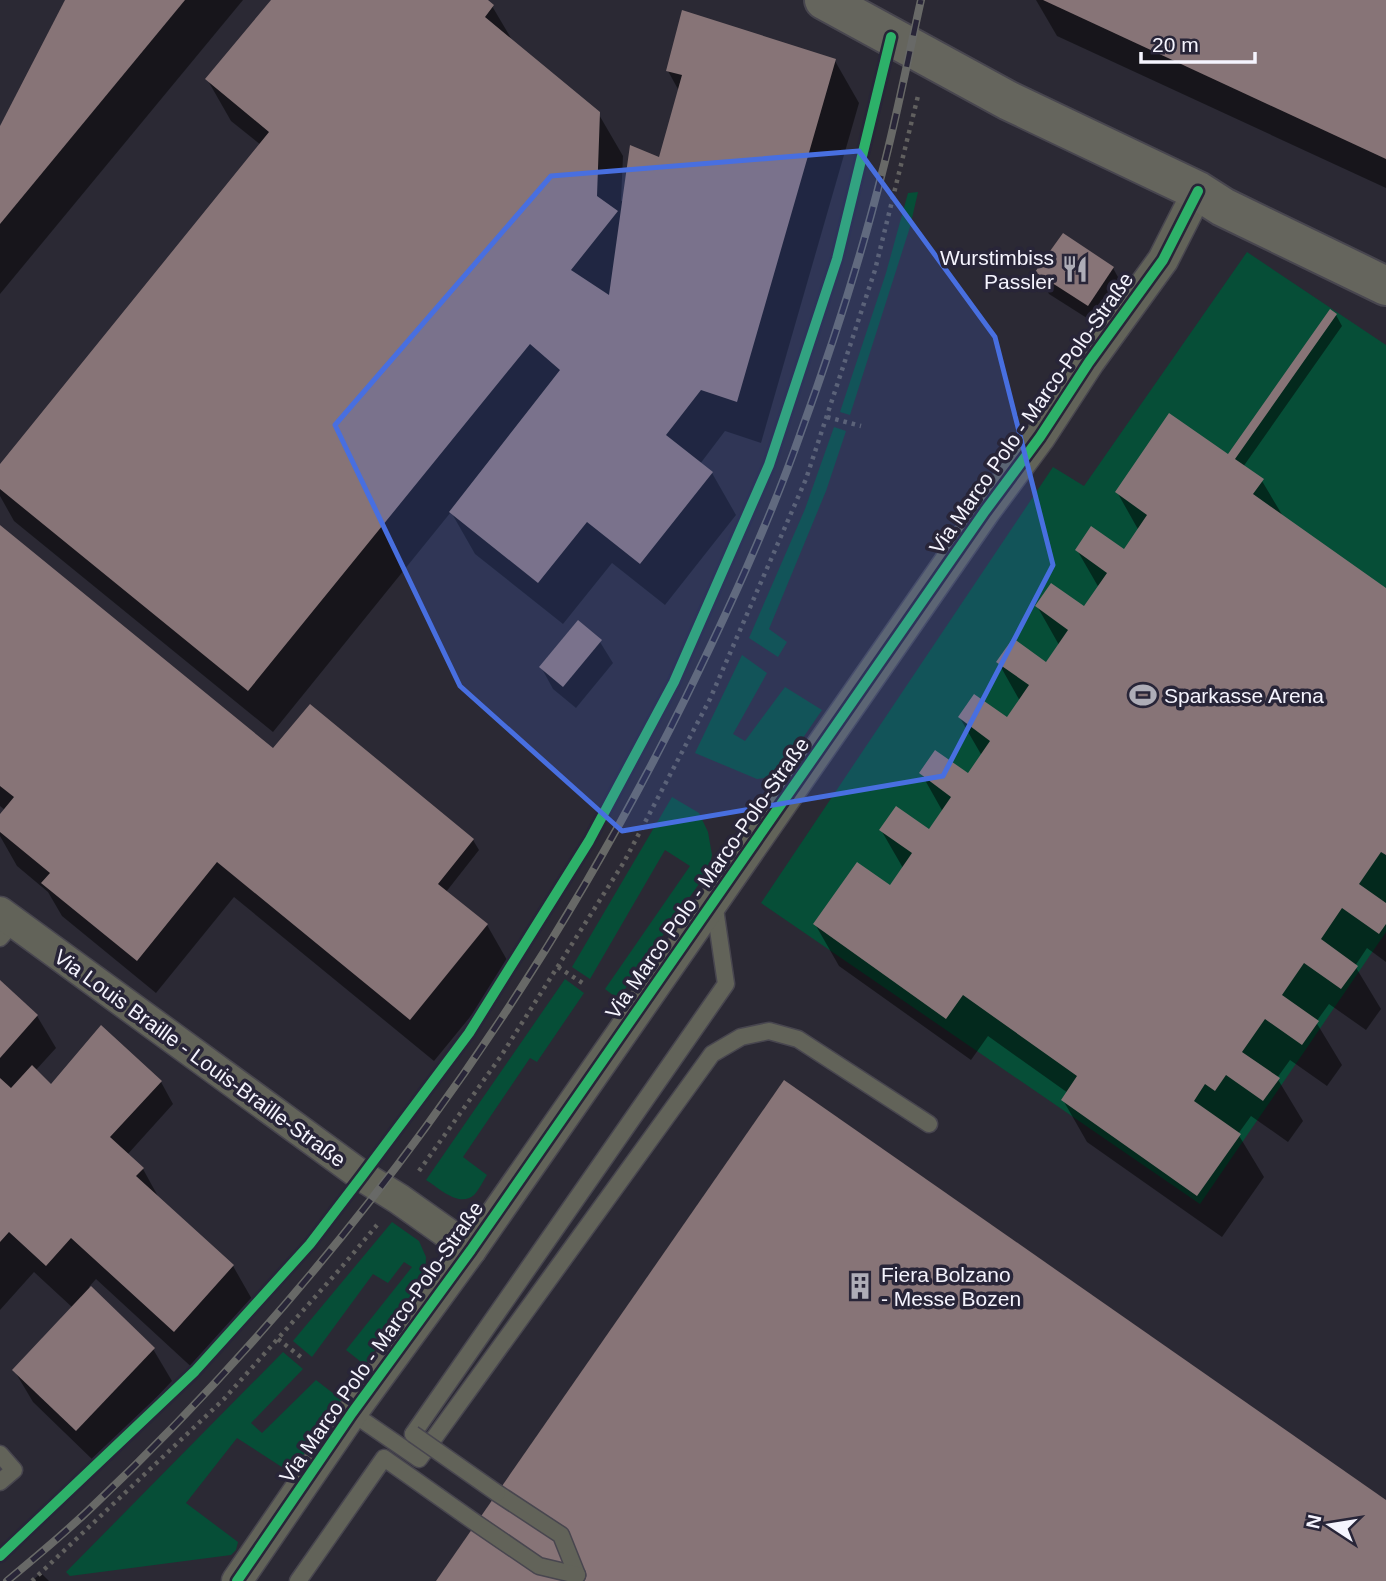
<svg xmlns="http://www.w3.org/2000/svg" width="1386" height="1581" font-family="Arial,sans-serif">
	<style>
		.green { fill: #064e37 }
		.shadow { fill: #0007 }
		.building { fill: #877477 }
		.lines { fill: none; stroke-linecap: round; stroke-linejoin: round }
		.lane-casing { stroke: #48464f; stroke-width: 19 }
		.street-casing { stroke: #48464f; stroke-width: 33 }
		.secondary-casing { stroke: #48464f; stroke-width: 42 }
		.path { stroke: #61605f; stroke-width: 4.5; stroke-dasharray: 3.5 5; stroke-linecap: butt }
		.lane { stroke: #626359; stroke-width: 16 }
		.street { stroke: #626359; stroke-width: 30 }
		.secondary { stroke: #65655d; stroke-width: 38 }
		.rail-casing { stroke: #686967; stroke-width: 8 }
		.rail { stroke: #282538; stroke-width: 5; stroke-dasharray: 16; stroke-linecap: butt }
		.lane-bridge-casing { stroke: #48464f; stroke-width: 19; stroke-linecap: butt }
		.lane-bridge { stroke: #626359; stroke-width: 16 }
		.cycleway-casing { stroke: #282538; stroke-width: 15 }
		.cycleway { stroke: #2db169; stroke-width: 10 }
		.marked { fill: #486fe0; fill-opacity: 0.2; stroke: #486fe0; stroke-width: 5; stroke-linejoin: round }
		.labels { text-anchor: middle; dominant-baseline: central; stroke-width: 7; stroke-linejoin: round; paint-order: stroke }
		.poi-label { font-size: 21px; fill: #f5f4fe; stroke: #282538; text-anchor: start }
		.street-label { font-size: 21px; fill: #f5f4fe; stroke: #282538 }
	</style>
	<rect width="100%" height="100%" fill="#2b2934"/>
	<g class="green">
		<polygon points="918,192 910,227 850,415 840,412 886,273 908,193"/>
		<polygon points="1247,252 1386,345 1386,932 1200,1204 761,903 1053,467 1084,486"/>
		<polygon points="834,427 846,431 826,491 769,629 787,642 778,657 749,638 805,509"/>
		<polygon points="742,655 767,673 733,734 745,741 785,687 822,710 781,770 772,777 757,779 695,753"/>
		<polygon points="672,797 699,813 708,832 712,855 708,871 618,999 605,989 690,866 665,850 590,979 572,967"/>
		<path d="M565,979L584,993L537,1062L530,1058L463,1157L487,1175C483,1181 479,1190 474,1195C459,1208 439,1188 426,1180Z"/>
		<polygon points="392,1222 419,1241 426,1257 425,1275 365,1365 346,1350 412,1267 404,1262 388,1283 373,1274 312,1357 293,1341"/>
		<polygon points="283,1352 303,1369 251,1423 262,1433 316,1380 343,1401 291,1473 237,1438 186,1503 238,1542 236,1550 231,1555 70,1576 66,1572"/>
	</g>
	<g class="shadow">
		<polygon points="67,0 243,0 0,294 0,129"/>
		<polygon points="273,0 486,0 492,6 515,45 598,113 623,156 621,201 624,201 660,159 679,91 668,71 835,61 859,103 761,443 725,431 700,464 712,473 736,515 665,605 612,563 563,624 475,554 451,512 273,732 14,521 0,496 0,467 261,145 231,121 207,79"/>
		<polygon points="1036,0 1386,0 1386,188 1057,36"/>
		<polygon points="1113,268 1125,290 1101,327 1049,294 1037,272"/>
		<polygon points="1336,315 1342,326 1243,467 1262,481 1284,518 1386,590 1386,962 1367,948 1355,966 1381,1009 1366,1030 1329,1004 1316,1022 1342,1065 1327,1086 1290,1060 1277,1078 1303,1121 1288,1142 1251,1116 1238,1134 1264,1177 1222,1237 1087,1142 1063,1100 1068,1093 988,1036 971,1060 839,966 815,924 890,888 903,868 881,830 929,832 943,812 921,773 968,776 982,756 960,718 1007,720 1020,701 998,662 1046,664 1059,645 1037,606 1084,608 1099,588 1077,550 1124,551 1139,531 1117,492 1233,460"/>
		<polygon points="0,527 278,755 473,840 479,850 446,892 487,925 511,967 434,1061 234,897 156,993 62,916 48,892 17,866 0,836 0,816 5,810 0,806"/>
		<polygon points="600,642 613,663 576,708 553,689 541,667"/>
		<polygon points="0,982 37,1016 56,1048 35,1071 52,1086 161,1082 173,1104 127,1155 143,1169 160,1200 233,1266 257,1308 198,1373 96,1279 89,1287 153,1349 172,1381 95,1462 33,1402 14,1370 73,1308 34,1272 0,1310"/>
		<polygon points="41,1573 49,1581 32,1581"/>
	</g>
	<g class="building">
		<polygon points="65,0 185,0 0,224 0,126"/>
		<polygon points="271,0 488,0 494,5 485,17 600,112 597,196 618,211 571,270 609,295 630,145 659,157 682,75 666,71 682,10 836,59 737,402 701,390 666,435 713,472 640,564 587,522 538,583 449,512 560,370 530,344 248,691 0,489 0,464 269,132 205,79"/>
		<polygon points="1043,0 1386,0 1386,159"/>
		<polygon points="1063,233 1114,267 1088,306 1035,272"/>
		<polygon points="1330,309 1337,314 1235,459 1264,479 1253,494 1386,588 1386,855 1381,852 1359,884 1386,903 1386,924 1379,934 1342,908 1321,939 1358,966 1341,989 1304,963 1282,995 1319,1021 1302,1045 1265,1019 1242,1052 1280,1078 1263,1101 1226,1075 1215,1091 1205,1084 1194,1101 1241,1134 1197,1196 1061,1100 1077,1076 963,995 946,1019 813,924 857,862 890,885 912,853 879,830 896,806 929,829 951,797 919,773 935,750 968,773 990,741 958,717 974,694 1007,717 1029,685 996,662 1013,638 1046,662 1068,630 1035,606 1051,583 1084,606 1107,573 1075,550 1091,526 1124,549 1147,515 1115,492 1169,413 1228,454"/>
		<polygon points="0,525 273,748 310,704 474,839 438,884 488,924 410,1020 217,862 137,961 41,883 50,873 0,832 0,814 14,797 0,786"/>
		<polygon points="578,620 602,640 563,687 539,667"/>
		<polygon points="0,980 38,1015 0,1058"/>
		<polygon points="101,1025 162,1081 110,1137 144,1168 136,1176 234,1265 174,1332 71,1238 46,1266 9,1232 0,1242 0,1078 11,1088 32,1065 51,1084"/>
		<polygon points="784,1080 1386,1500 1386,1581 436,1581"/>
		<polygon points="91,1286 155,1348 76,1431 12,1370"/>
	</g>
	<g class="lines">
		<defs>
			<g id="lane">
				<polyline points="0,938 14,922"/>
				<polyline points="352,1413 419,1459 712,1054 741,1037 769,1031 798,1039 929,1124"/>
				<polyline points="413,1434 726,984 714,902"/>
				<polyline points="0,1454 14,1470 0,1482"/>
				<polyline points="497,1493 561,1535 577,1575"/>
				<polyline points="298,1581 384,1458 476,1523 539,1566 577,1575"/>
			</g>
			<g id="street">
				<polyline points="0,912 362,1176 399,1199 471,1250"/>
				<polyline points="237,1581 352,1413 471,1250 985,511 1040,437 1089,362 1163,260 1198,191"/>
			</g>
			<polyline id="secondary" points="824,0 1009,101 1198,191 1223,207 1386,286"/>
		</defs>
		<use href="#lane" class="lane-casing"/>
		<use href="#street" class="street-casing"/>
		<use href="#secondary" class="secondary-casing"/>
		<g class="path">
			<polyline points="827,417 861,426"/>
			<polyline points="558,967 584,984"/>
			<polyline points="419,1171 501,1056 624,862 710,699 806,479 875,270 918,96"/>
			<polyline points="278,1339 302,1358"/>
			<polyline points="32,1581 224,1399 340,1269 377,1225"/>
		</g>
		<use href="#lane" class="lane"/>
		<use href="#street" class="street"/>
		<use href="#secondary" class="secondary"/>
		<defs>
			<path id="rail" d="M7,1581C36,1557 65,1533 92,1507C336,1276 537,999 686,697C728,611 769,523 801,432C832,347 860,261 882,173C897,116 908,58 921,0"/>
		</defs>
		<use href="#rail" class="rail-casing"/>
		<use href="#rail" class="rail"/>
		<defs>
			<polyline id="lane-bridge" points="413,1434 497,1493"/>
		</defs>
		<use href="#lane-bridge" class="lane-bridge-casing"/>
		<use href="#lane-bridge" class="lane-bridge"/>
		<defs>
			<g id="cycleway">
				<polyline points="0,1556 195,1371 310,1244 362,1176 469,1033 589,841 674,682 769,465 837,259 891,37"/>
				<polyline points="237,1581 352,1413 471,1250 985,511 1040,437 1089,362 1163,260 1198,191"/>
			</g>
		</defs>
		<use href="#cycleway" class="cycleway-casing"/>
		<use href="#cycleway" class="cycleway"/>
	</g>
	<path class="marked" d="M859,151L995,337L1053,565L943,776L622,831L460,686L335,425L551,176Z"/>
	<defs>
		<symbol id="restaurant-bare" viewBox="-9 -9 18 18"><path d="M-5-6h1v4h1v-4h1v4h1v-4h1v5L-1.5 .5V6h-2V.5L-5-1ZM5-6V6H3V1.5H1.5Q1.5-4 5-6Z" fill="#aeadb7" stroke="#282538" stroke-width="2.5" paint-order="stroke"/></symbol>
		<symbol id="stadium-bare" viewBox="-9 -9 18 18"><path d="M0-5a6.5 5 0 1 0 0 10a6.5 5 0 1 0 0-10ZM-3.5-1.8h7v3.6h-7Z" fill="#aeadb7" stroke="#282538" stroke-width="2.5" paint-order="stroke"/></symbol>
		<symbol id="building-bare" viewBox="-9 -9 18 18"><path d="M-4-6H4V6H1V3H-1V6H-4ZM-2.5-4.3h1.7v1.8h-1.7ZM.8-4.3h1.7v1.8H.8ZM-2.5-1h1.7V.8h-1.7ZM.8-1h1.7V.8H.8Z" fill="#aeadb7" stroke="#282538" stroke-width="2.5" paint-order="stroke"/></symbol>
	</defs>
	<g fill-rule="evenodd">
		<use href="#restaurant-bare" x="1056" y="250" width="38" height="38"/>
		<use href="#stadium-bare" x="1124" y="676" width="38" height="38"/>
		<use href="#building-bare" x="841" y="1267" width="38" height="38"/>
	</g>
	<g class="labels">
		<g class="poi-label">
			<text x="1054" y="257" text-anchor="end">Wurstimbiss<tspan x="1054" dy="24">Passler</tspan></text>
			<text x="1164" y="695">Sparkasse Arena</text>
			<text x="881" y="1274">Fiera Bolzano<tspan x="881" dy="24">- Messe Bozen</tspan></text>
		</g>
		<g class="street-label">
			<text transform="translate(1031 413) rotate(-55)">Via Marco Polo - Marco-Polo-Straße</text>
			<text transform="translate(707 878) rotate(-55)">Via Marco Polo - Marco-Polo-Straße</text>
			<text transform="translate(200 1058) rotate(36)">Via Louis Braille - Louis-Braille-Straße</text>
			<text transform="translate(381 1342) rotate(-55)">Via Marco Polo - Marco-Polo-Straße</text>
		</g>
	</g>
	<g transform="translate(1330 1525) rotate(282)" stroke="#282538" stroke-width="5" paint-order="stroke">
	<path d="M0-5L12 26L0 18L-12 26Z" fill="#f5f4fe"/>
	<text y="-10" font-size="19" font-weight="bold" text-anchor="middle" fill="#f5f4fe">N</text>
	</g>
	<path d="M1141 52v10h114v-10" fill="none" stroke="#f5f4fe" stroke-width="3.5"/>
	<text x="1152" y="52" font-size="21" fill="#f5f4fe" stroke="#282538" stroke-width="5" paint-order="stroke">20 m</text>
</svg>
